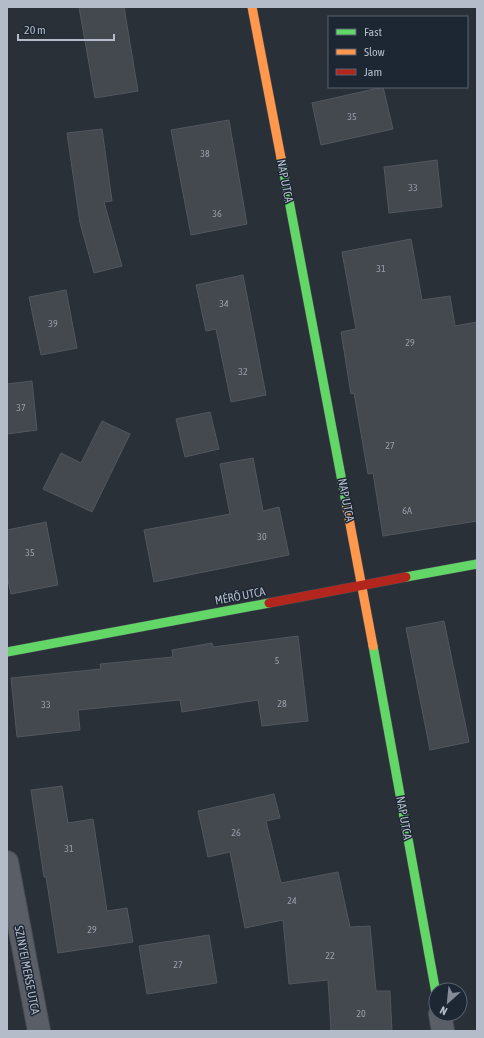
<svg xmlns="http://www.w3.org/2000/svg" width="484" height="1038" font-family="'Asap Condensed',sans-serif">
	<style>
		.building { fill: #444950; stroke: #52575f }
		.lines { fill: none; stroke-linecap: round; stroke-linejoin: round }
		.street-casing { stroke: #484c53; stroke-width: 24 }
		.fast-casing { stroke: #484c53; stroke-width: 10 }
		.slow-casing { stroke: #484c53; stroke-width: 10 }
		.jam-casing { stroke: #484c53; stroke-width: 10 }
		.street { stroke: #5a5e66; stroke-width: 22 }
		.fast { stroke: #63d668; stroke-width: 9 }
		.slow { stroke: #ff974d; stroke-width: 9 }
		.jam { stroke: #b3261e; stroke-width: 9 }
		.labels { text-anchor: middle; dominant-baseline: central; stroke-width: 3; stroke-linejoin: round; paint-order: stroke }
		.number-label { font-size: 10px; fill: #989fab }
		.street-label { font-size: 12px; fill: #b4bcc9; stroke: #1d2633 }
	</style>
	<rect width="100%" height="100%" fill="#2a3038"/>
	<g class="building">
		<polygon points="79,7 124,7 138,91 95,98"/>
		<polygon points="383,87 393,129 321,145 312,103"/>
		<polygon points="229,120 247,224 191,235 171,130"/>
		<polygon points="102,129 112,201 104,202 122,266 94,273 80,223 67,133"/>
		<polygon points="437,160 442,207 389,213 384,167"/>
		<polygon points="411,239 422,300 450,296 455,326 477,322 477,521 383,536 373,473 368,474 354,393 351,394 341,332 356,329 342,252"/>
		<polygon points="243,275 266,395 231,402 216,329 206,331 196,285"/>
		<polygon points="66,290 77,348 41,355 29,297"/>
		<polygon points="32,381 37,430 7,434 7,384"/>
		<polygon points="210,412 219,449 185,457 176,419"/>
		<polygon points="102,421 130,434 92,512 43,489 61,453 81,463"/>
		<polygon points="253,458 263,511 279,507 289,555 154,582 144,530 230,514 220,464"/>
		<polygon points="46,522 58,585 11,594 7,575 7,530"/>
		<polygon points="444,621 469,742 430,750 406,628"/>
		<polygon points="298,636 308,721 262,726 258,700 182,712 180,700 78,710 80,730 17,737 11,678 101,669 100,664 173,657 172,650 212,643 213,647"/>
		<polygon points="62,786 68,823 93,819 107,911 127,908 133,942 58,953 46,877 44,877 31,790"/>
		<polygon points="274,794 280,818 266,821 281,883 338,872 350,927 370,926 376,991 390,991 392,1031 331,1031 328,980 289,984 283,920 245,928 230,852 208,857 198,811"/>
		<polygon points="209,935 217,983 147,994 139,946"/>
	</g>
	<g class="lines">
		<defs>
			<g id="street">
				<polyline points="7,862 39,1031"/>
				<polyline points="440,1014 443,1031"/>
			</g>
			<g id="fast">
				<polyline points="281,158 347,508"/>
				<polyline points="406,577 477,564"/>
				<polyline points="373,646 436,993"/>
				<polyline points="7,652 269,603"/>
			</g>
			<g id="slow">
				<polyline points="252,7 281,158"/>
				<polyline points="347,508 373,646"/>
			</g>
			<polyline id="jam" points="269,603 406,577"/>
		</defs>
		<use href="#street" class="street-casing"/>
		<use href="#fast" class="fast-casing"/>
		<use href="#slow" class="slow-casing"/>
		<use href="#jam" class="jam-casing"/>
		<use href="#street" class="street"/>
		<use href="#fast" class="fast"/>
		<use href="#slow" class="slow"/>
		<use href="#jam" class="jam"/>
	</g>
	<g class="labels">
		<g class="number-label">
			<text x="352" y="116">35</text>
			<text x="205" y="153">38</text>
			<text x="413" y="187">33</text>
			<text x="217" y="213">36</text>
			<text x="381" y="268">31</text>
			<text x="224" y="303">34</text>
			<text x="53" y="323">39</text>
			<text x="410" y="342">29</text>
			<text x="243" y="371">32</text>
			<text x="21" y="407">37</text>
			<text x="390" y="445">27</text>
			<text x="407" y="510">6A</text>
			<text x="262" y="536">30</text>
			<text x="30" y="552">35</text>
			<text x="277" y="660">5</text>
			<text x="282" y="703">28</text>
			<text x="46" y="704">33</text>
			<text x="236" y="832">26</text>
			<text x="69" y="848">31</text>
			<text x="292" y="900">24</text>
			<text x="92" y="929">29</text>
			<text x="330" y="955">22</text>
			<text x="178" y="964">27</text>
			<text x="361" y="1013">20</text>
		</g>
		<g class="street-label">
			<text transform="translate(285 181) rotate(79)">NAP UTCA</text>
			<text transform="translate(346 500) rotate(79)">NAP UTCA</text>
			<text transform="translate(240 596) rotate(-11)">MÉRŐ UTCA</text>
			<text transform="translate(404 818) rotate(80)">NAP UTCA</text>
			<text transform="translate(27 970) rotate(79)">SZINYEI MERSE UTCA</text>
		</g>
	</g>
	<rect width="484" height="1038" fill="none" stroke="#b4bcc9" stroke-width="16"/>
	<rect x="328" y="16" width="140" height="72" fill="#1d2633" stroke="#59626f"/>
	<rect x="336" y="29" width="20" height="6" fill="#63d668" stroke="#59626f"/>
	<text x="364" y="36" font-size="12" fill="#b4bcc9">Fast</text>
	<rect x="336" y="49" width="20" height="6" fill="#ff974d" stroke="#59626f"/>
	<text x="364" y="56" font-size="12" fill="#b4bcc9">Slow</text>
	<rect x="336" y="69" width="20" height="6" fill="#b3261e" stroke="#59626f"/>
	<text x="364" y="76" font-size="12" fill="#b4bcc9">Jam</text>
	<g transform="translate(448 1002) rotate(207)"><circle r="19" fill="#1d2633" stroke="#59626f"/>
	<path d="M0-3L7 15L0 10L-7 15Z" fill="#848b96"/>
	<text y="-6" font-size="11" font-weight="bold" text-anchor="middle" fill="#b4bcc9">N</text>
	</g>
	<path d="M18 34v6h96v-6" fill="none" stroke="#b4bcc9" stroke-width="2"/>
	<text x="24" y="34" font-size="12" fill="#b4bcc9" stroke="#1d2633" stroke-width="3" paint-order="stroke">20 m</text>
</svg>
